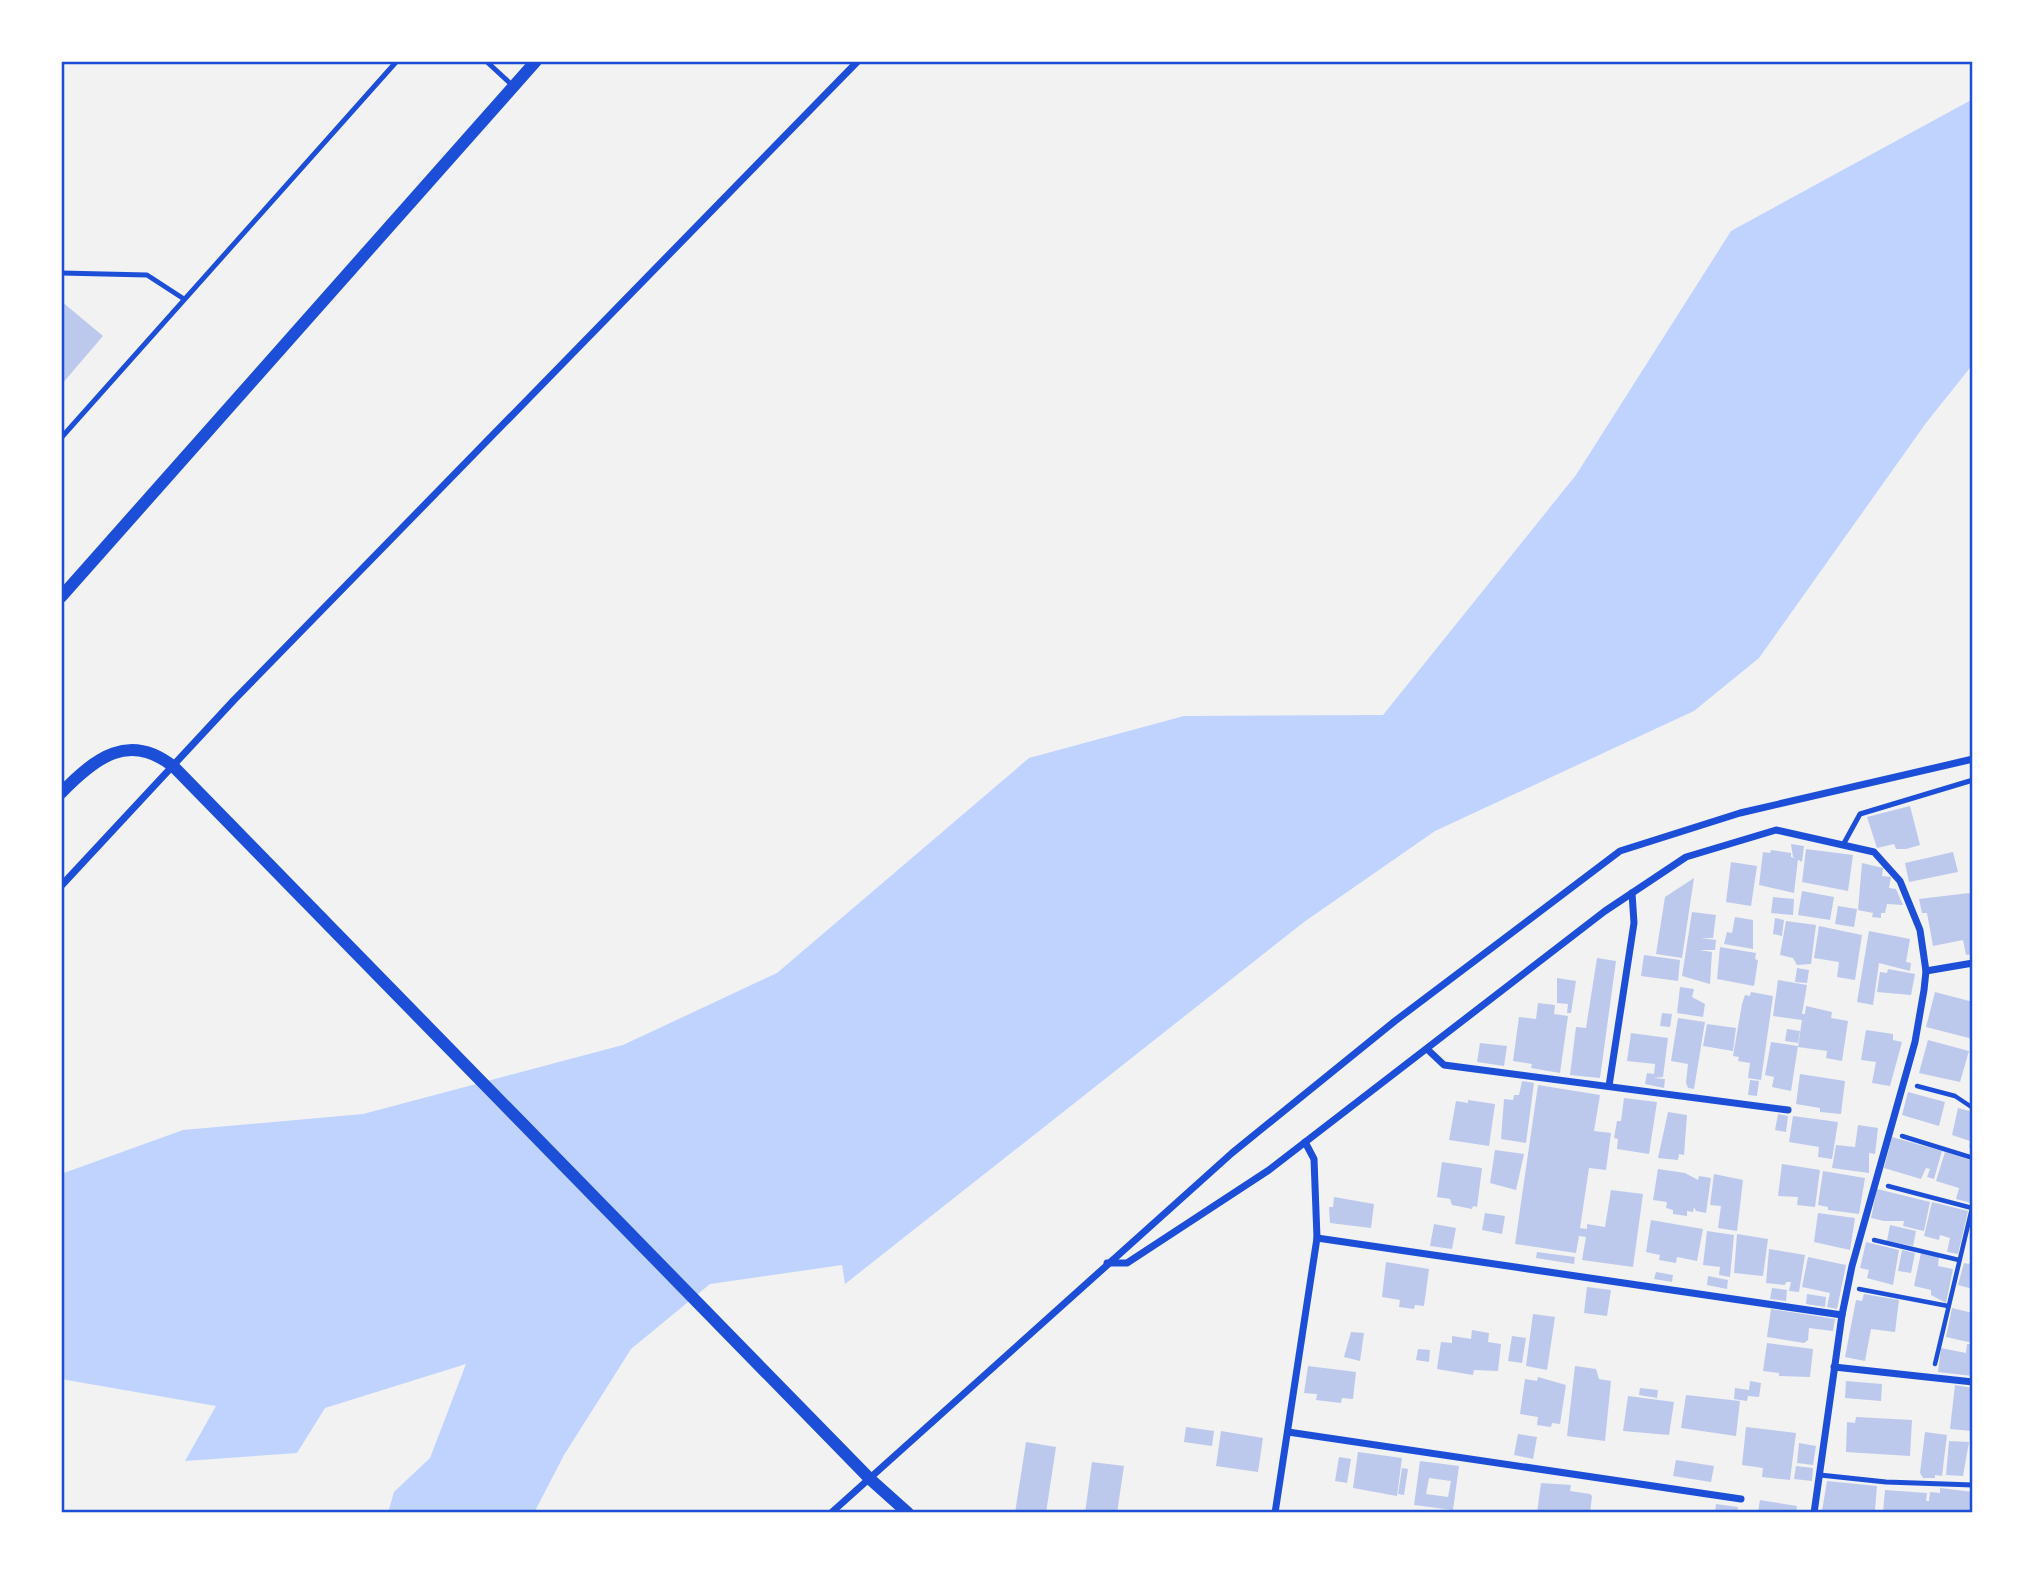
<svg xmlns="http://www.w3.org/2000/svg" width="2034" height="1574" font-family="'Roboto Condensed',sans-serif">
	<style>
		.water { fill: #bfd3fe }
		.building { fill: #bdc9ec; fill-rule: evenodd }
		.lines { fill: none; stroke-linecap: round; stroke-linejoin: round }
		.path { stroke: #1d4ed8; stroke-width: 4.5 }
		.service { stroke: #1d4ed8; stroke-width: 5 }
		.minor { stroke: #1d4ed8; stroke-width: 7 }
		.tertiary { stroke: #1d4ed8; stroke-width: 12 }
		.neatline { fill: none; stroke: #1d4ed8; stroke-width: 2.5 }
	</style>
	<rect width="100%" height="100%" fill="#f2f2f2"/>
	<polygon class="water" points="1973,99 1973,364 1926,423 1759,658 1694,711 1435,831 1304,922 845,1284 842,1265 710,1284 631,1349 564,1455 534,1513 388,1513 394,1492 430,1458 466,1364 325,1408 297,1453 185,1461 216,1406 61,1379 61,1174 183,1130 363,1114 623,1045 777,973 1029,758 1184,716 1383,715 1576,475 1731,231"/>
	<g class="building">
		<polygon points="61,301 103,336 61,385"/>
		<polygon points="1910,806 1920,845 1906,849 1896,849 1894,844 1877,848 1867,817"/>
		<polygon points="1791,844 1804,846 1802,862 1793,857"/>
		<polygon points="1806,849 1853,855 1848,891 1802,882"/>
		<polygon points="1771,850 1791,853 1791,857 1798,859 1794,893 1759,885 1763,852 1770,853"/>
		<polygon points="1953,852 1958,872 1909,882 1905,863"/>
		<polygon points="1731,862 1757,866 1751,906 1726,902"/>
		<polygon points="1862,863 1883,868 1882,876 1891,877 1889,888 1896,889 1903,905 1887,904 1885,913 1881,913 1881,918 1872,917 1873,913 1858,910"/>
		<polygon points="1694,878 1682,958 1656,954 1665,897"/>
		<polygon points="1802,891 1834,897 1830,920 1798,915"/>
		<polygon points="1969,893 1973,896 1973,954 1966,955 1963,940 1933,946 1927,913 1922,913 1919,899"/>
		<polygon points="1773,897 1794,899 1793,915 1771,913"/>
		<polygon points="1838,906 1857,909 1854,927 1835,924"/>
		<polygon points="1692,912 1716,915 1713,938 1701,938 1716,940 1715,950 1699,950 1712,952 1710,984 1682,976"/>
		<polygon points="1735,917 1753,920 1753,949 1724,944 1727,932 1732,933"/>
		<polygon points="1775,918 1784,920 1782,936 1773,934"/>
		<polygon points="1786,921 1816,925 1811,964 1797,965 1793,958 1780,955"/>
		<polygon points="1819,926 1862,935 1855,980 1837,977 1839,962 1814,958"/>
		<polygon points="1869,931 1910,939 1906,962 1911,963 1910,971 1879,963 1873,1005 1857,1002"/>
		<polygon points="1720,947 1756,953 1755,959 1758,960 1754,986 1717,979"/>
		<polygon points="1644,955 1680,960 1678,981 1641,976"/>
		<polygon points="1597,958 1616,961 1600,1078 1570,1075 1576,1027 1586,1028"/>
		<polygon points="1797,968 1809,970 1807,983 1795,982"/>
		<polygon points="1888,969 1915,974 1911,995 1877,992 1880,972 1887,973"/>
		<polygon points="1557,978 1576,981 1571,1013 1567,1013 1568,1004 1557,1003"/>
		<polygon points="1778,980 1807,985 1802,1014 1805,1014 1806,1006 1832,1012 1831,1018 1848,1021 1842,1061 1826,1058 1827,1051 1798,1047 1802,1020 1773,1016"/>
		<polygon points="1680,987 1694,989 1692,997 1705,1004 1703,1017 1677,1013"/>
		<polygon points="1751,992 1773,996 1761,1080 1748,1078 1750,1063 1738,1061 1739,1057 1733,1056 1742,1004 1745,995 1750,996"/>
		<polygon points="1935,992 1973,1002 1973,1039 1926,1027"/>
		<polygon points="1538,1003 1555,1005 1554,1014 1568,1016 1560,1073 1531,1068 1532,1064 1513,1061 1519,1017 1536,1019"/>
		<polygon points="1662,1013 1672,1014 1670,1027 1660,1026"/>
		<polygon points="1678,1018 1705,1022 1694,1089 1688,1088 1686,1083 1688,1064 1671,1061"/>
		<polygon points="1707,1024 1736,1028 1733,1051 1703,1046"/>
		<polygon points="1787,1029 1800,1031 1798,1043 1785,1041"/>
		<polygon points="1866,1030 1893,1034 1893,1040 1902,1042 1890,1086 1872,1083 1876,1062 1861,1060"/>
		<polygon points="1631,1033 1668,1038 1663,1077 1653,1078 1665,1079 1664,1088 1645,1084 1647,1073 1654,1074 1655,1064 1627,1061"/>
		<polygon points="1928,1040 1969,1051 1960,1082 1919,1073"/>
		<polygon points="1771,1042 1798,1046 1791,1091 1772,1087 1774,1077 1765,1075"/>
		<polygon points="1480,1043 1507,1046 1504,1066 1477,1062"/>
		<polygon points="1800,1074 1845,1081 1841,1114 1820,1112 1820,1108 1796,1104"/>
		<polygon points="1750,1080 1759,1081 1757,1096 1748,1095"/>
		<polygon points="1522,1081 1534,1083 1526,1143 1501,1139 1504,1099 1513,1100 1514,1095 1519,1095"/>
		<polygon points="1538,1085 1600,1095 1594,1131 1611,1133 1606,1170 1589,1168 1580,1228 1587,1229 1587,1224 1605,1227 1611,1190 1643,1194 1633,1267 1582,1260 1586,1237 1579,1236 1576,1253 1515,1244"/>
		<polygon points="1908,1092 1945,1102 1939,1126 1902,1115"/>
		<polygon points="1624,1098 1657,1102 1649,1154 1617,1149 1618,1139 1614,1138 1617,1121 1621,1121"/>
		<polygon points="1468,1100 1495,1104 1489,1146 1449,1140 1456,1101 1468,1103"/>
		<polygon points="1958,1108 1973,1112 1973,1148 1969,1147 1970,1141 1952,1135"/>
		<polygon points="1668,1112 1687,1115 1684,1155 1679,1154 1678,1160 1658,1158"/>
		<polygon points="1778,1114 1788,1116 1786,1132 1775,1130"/>
		<polygon points="1793,1116 1838,1122 1832,1159 1818,1157 1819,1147 1789,1142"/>
		<polygon points="1858,1125 1878,1128 1875,1154 1869,1153 1869,1173 1832,1168 1836,1145 1855,1147"/>
		<polygon points="1892,1137 1942,1151 1934,1179 1927,1177 1930,1169 1926,1168 1921,1179 1884,1168"/>
		<polygon points="1495,1150 1524,1154 1516,1190 1490,1183"/>
		<polygon points="1945,1152 1973,1161 1971,1203 1956,1199 1959,1188 1936,1181"/>
		<polygon points="1442,1162 1482,1168 1477,1207 1473,1206 1472,1209 1452,1205 1450,1199 1437,1197"/>
		<polygon points="1782,1164 1820,1170 1815,1207 1797,1205 1798,1197 1778,1196"/>
		<polygon points="1658,1169 1685,1173 1698,1180 1699,1176 1711,1178 1706,1213 1696,1211 1694,1207 1693,1212 1687,1211 1687,1216 1673,1214 1673,1210 1666,1208 1667,1202 1653,1200"/>
		<polygon points="1823,1171 1865,1178 1859,1214 1828,1210 1828,1207 1818,1205"/>
		<polygon points="1714,1174 1743,1180 1737,1231 1718,1228 1721,1206 1710,1205"/>
		<polygon points="1877,1189 1930,1202 1924,1231 1903,1226 1904,1221 1884,1221 1871,1218"/>
		<polygon points="1334,1197 1374,1204 1371,1228 1330,1223 1329,1207 1333,1207"/>
		<polygon points="1932,1202 1968,1211 1958,1254 1947,1252 1950,1238 1940,1235 1939,1240 1924,1236"/>
		<polygon points="1485,1213 1505,1216 1502,1234 1482,1230"/>
		<polygon points="1818,1213 1855,1218 1850,1250 1814,1242"/>
		<polygon points="1651,1220 1703,1229 1697,1261 1677,1257 1676,1263 1659,1260 1660,1255 1646,1252"/>
		<polygon points="1434,1224 1456,1228 1452,1249 1430,1246"/>
		<polygon points="1890,1225 1916,1231 1913,1246 1887,1241"/>
		<polygon points="1707,1231 1734,1235 1730,1277 1719,1275 1720,1267 1703,1265"/>
		<polygon points="1737,1234 1768,1239 1763,1276 1734,1273"/>
		<polygon points="1866,1242 1899,1250 1893,1285 1867,1278 1869,1270 1860,1268"/>
		<polygon points="1769,1249 1805,1255 1799,1292 1789,1291 1791,1282 1786,1282 1785,1285 1766,1283"/>
		<polygon points="1902,1250 1915,1253 1911,1273 1898,1271"/>
		<polygon points="1537,1252 1575,1257 1574,1264 1536,1258"/>
		<polygon points="1921,1253 1939,1257 1938,1266 1953,1269 1946,1303 1931,1295 1931,1290 1914,1286"/>
		<polygon points="1973,1253 1973,1289 1958,1285 1964,1263 1969,1264"/>
		<polygon points="1808,1257 1846,1265 1837,1309 1827,1307 1830,1293 1802,1287"/>
		<polygon points="1386,1262 1429,1269 1424,1306 1415,1305 1414,1309 1399,1307 1400,1300 1382,1297"/>
		<polygon points="1656,1272 1673,1275 1672,1282 1654,1279"/>
		<polygon points="1708,1276 1728,1280 1727,1289 1707,1285"/>
		<polygon points="1587,1287 1611,1290 1607,1316 1584,1313"/>
		<polygon points="1772,1288 1787,1290 1786,1301 1770,1299"/>
		<polygon points="1807,1294 1826,1297 1825,1307 1806,1304"/>
		<polygon points="1864,1294 1899,1300 1895,1332 1871,1329 1865,1361 1845,1357 1856,1300 1862,1301"/>
		<polygon points="1952,1308 1973,1313 1973,1343 1946,1337"/>
		<polygon points="1771,1309 1835,1319 1833,1331 1809,1328 1808,1340 1804,1343 1767,1337"/>
		<polygon points="1533,1314 1555,1317 1547,1370 1526,1366"/>
		<polygon points="1472,1330 1489,1333 1488,1342 1501,1344 1498,1371 1474,1370 1473,1375 1437,1369 1441,1342 1452,1343 1452,1336 1471,1339"/>
		<polygon points="1351,1332 1364,1333 1360,1361 1344,1357"/>
		<polygon points="1512,1336 1526,1338 1522,1363 1508,1361"/>
		<polygon points="1767,1343 1813,1349 1810,1377 1779,1376 1779,1373 1763,1371"/>
		<polygon points="1967,1344 1973,1344 1973,1376 1938,1372 1941,1348 1966,1353"/>
		<polygon points="1418,1349 1430,1350 1429,1362 1416,1360"/>
		<polygon points="1308,1366 1356,1372 1353,1399 1342,1398 1341,1403 1316,1400 1317,1394 1304,1393"/>
		<polygon points="1575,1366 1596,1369 1599,1379 1611,1381 1605,1441 1567,1436"/>
		<polygon points="1538,1377 1566,1385 1560,1424 1552,1423 1551,1427 1537,1425 1538,1417 1520,1414 1525,1379 1537,1381"/>
		<polygon points="1750,1381 1761,1383 1759,1397 1748,1396 1747,1401 1734,1399 1735,1388 1749,1390"/>
		<polygon points="1846,1381 1882,1384 1881,1401 1845,1398"/>
		<polygon points="1955,1385 1973,1388 1972,1431 1950,1429"/>
		<polygon points="1640,1388 1658,1390 1657,1398 1639,1395"/>
		<polygon points="1686,1395 1740,1401 1736,1436 1681,1428"/>
		<polygon points="1628,1396 1674,1402 1669,1435 1623,1431"/>
		<polygon points="1856,1417 1912,1420 1910,1456 1846,1452 1847,1422 1855,1423"/>
		<polygon points="1186,1427 1214,1431 1212,1446 1184,1442"/>
		<polygon points="1746,1427 1796,1433 1790,1480 1762,1477 1763,1468 1742,1465"/>
		<polygon points="1221,1431 1263,1438 1258,1472 1216,1466"/>
		<polygon points="1925,1432 1947,1435 1942,1476 1935,1475 1935,1478 1923,1478 1920,1473"/>
		<polygon points="1518,1434 1537,1437 1533,1459 1514,1455"/>
		<polygon points="1949,1441 1969,1442 1963,1476 1946,1475"/>
		<polygon points="1026,1442 1056,1447 1046,1513 1015,1513"/>
		<polygon points="1799,1443 1816,1446 1813,1465 1797,1463"/>
		<polygon points="1358,1452 1402,1458 1397,1496 1353,1488"/>
		<polygon points="1339,1457 1351,1459 1347,1483 1335,1481"/>
		<polygon points="1676,1460 1714,1466 1711,1482 1673,1476"/>
		<path d="M1420,1461L1459,1466L1453,1510L1414,1505ZM1429,1478L1451,1481L1448,1497L1426,1494Z"/>
		<polygon points="1092,1462 1124,1466 1117,1513 1085,1513"/>
		<polygon points="1796,1466 1813,1468 1812,1481 1794,1479"/>
		<polygon points="1402,1468 1408,1469 1404,1495 1398,1494"/>
		<polygon points="1827,1481 1877,1486 1875,1510 1878,1513 1822,1511"/>
		<polygon points="1541,1483 1571,1485 1570,1491 1590,1494 1592,1496 1590,1513 1537,1513"/>
		<polygon points="1940,1488 1973,1492 1973,1513 1928,1510 1928,1513 1883,1513 1885,1490 1927,1493 1926,1501 1929,1501 1930,1492 1940,1493"/>
		<polygon points="1760,1500 1797,1506 1796,1513 1758,1513"/>
		<polygon points="1716,1504 1738,1507 1737,1513 1715,1513"/>
	</g>
	<g class="lines">
		<g class="path">
			<polyline points="1917,1086 1955,1096 1973,1108"/>
			<polyline points="1902,1136 1973,1158"/>
			<polyline points="1888,1186 1972,1208"/>
			<polyline points="1874,1240 1959,1260"/>
			<polyline points="1859,1289 1948,1306"/>
			<polyline points="1935,1364 1973,1204"/>
		</g>
		<g class="service">
			<polyline points="486,61 512,85"/>
			<polyline points="61,273 147,275 184,299"/>
			<polyline points="61,438 397,61"/>
			<polyline points="1843,845 1860,814 1973,780"/>
			<polyline points="1820,1475 1886,1482 1973,1485"/>
		</g>
		<g class="minor">
			<polyline points="61,886 234,700 858,61"/>
			<polyline points="1926,971 1973,963"/>
			<polyline points="1427,1049 1444,1065 1788,1110"/>
			<polyline points="1609,1086 1634,923 1632,893"/>
			<polyline points="1317,1238 1842,1315"/>
			<polyline points="1107,1263 1127,1263 1269,1170 1605,911 1686,857 1776,830 1874,852 1900,881 1920,930 1926,971 1924,990 1915,1042 1852,1266 1842,1315 1814,1513"/>
			<polyline points="1834,1367 1973,1382"/>
			<polyline points="1288,1432 1741,1499"/>
			<polyline points="831,1513 1232,1153 1395,1021 1620,851 1740,813 1973,759"/>
			<polyline points="1275,1513 1317,1238 1314,1159 1305,1142"/>
		</g>
		<g class="tertiary">
			<polyline points="61,597 536,61"/>
			<path d="M61,793C95,758 129,731 174,767L870,1479L908,1513"/>
		</g>
	</g>
	<rect width="2034" height="1574" fill="none" stroke="#ffffff" stroke-width="126"/>
	<rect x="63" y="63" width="1908" height="1448" class="neatline"/>
</svg>
